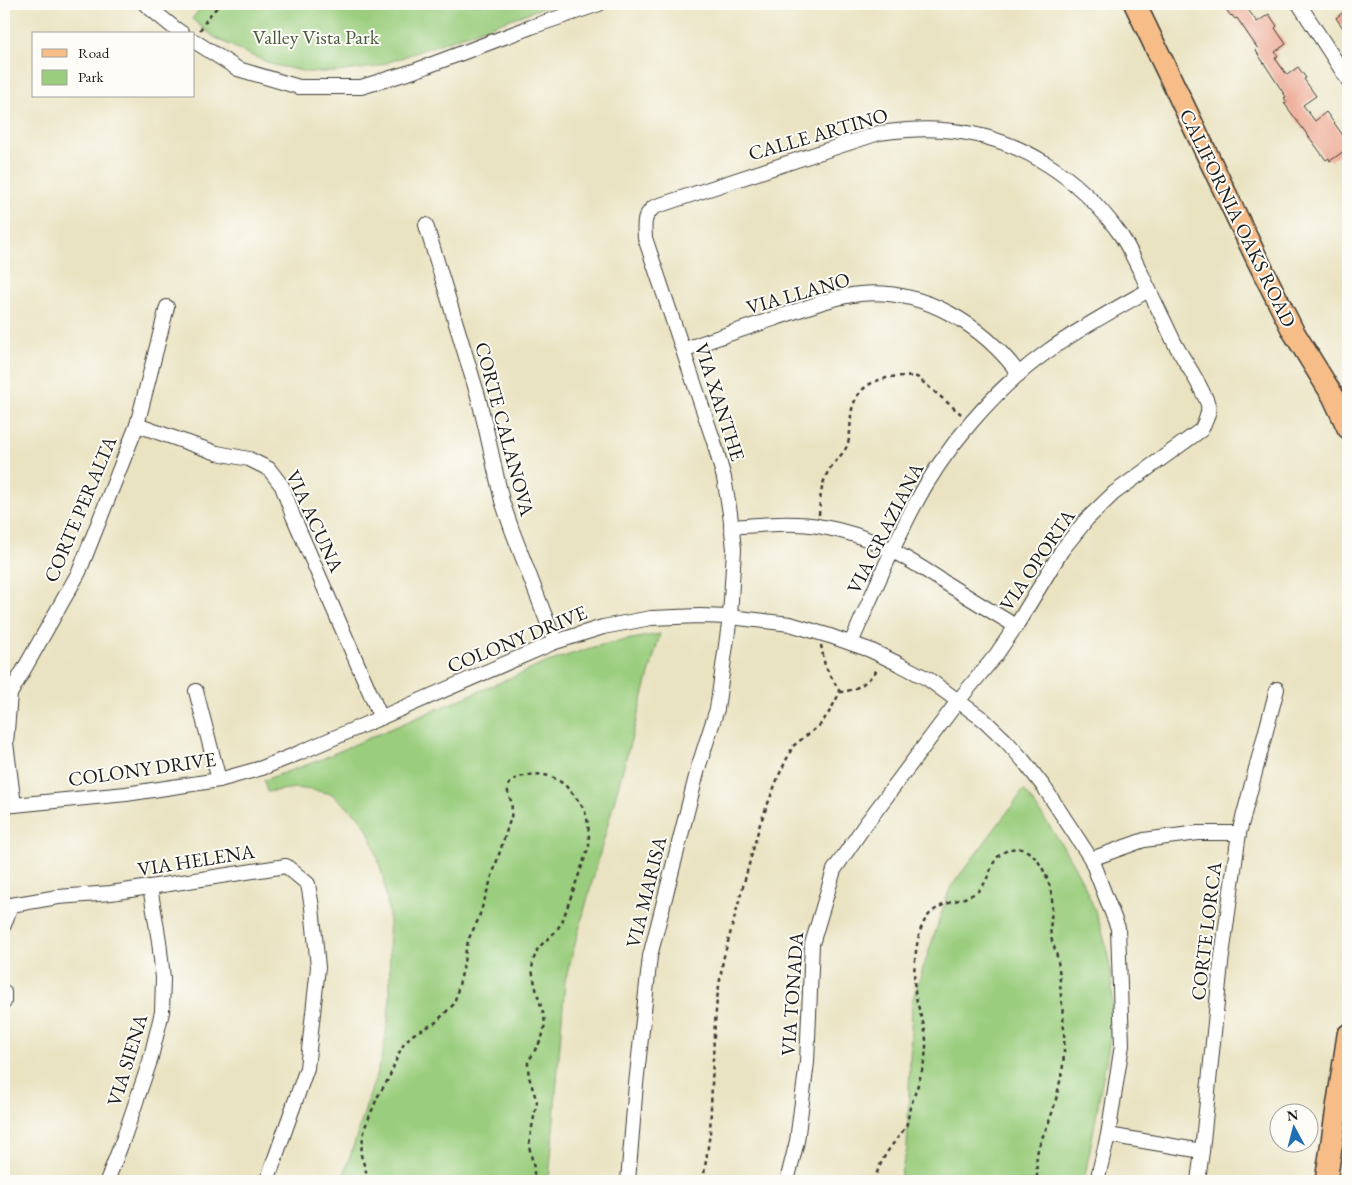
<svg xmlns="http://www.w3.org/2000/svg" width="1352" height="1185" font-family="'EB Garamond',serif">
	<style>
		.green { fill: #9acd7d; stroke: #5b744c }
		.building { fill: #eca58f }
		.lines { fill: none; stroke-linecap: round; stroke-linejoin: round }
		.street-casing { stroke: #3b3a35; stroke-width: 16 }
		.primary-casing { stroke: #3b3a35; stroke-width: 24 }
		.path { stroke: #3b3a35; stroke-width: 2.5; stroke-dasharray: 4 4; stroke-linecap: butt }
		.street { stroke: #fff; stroke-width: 14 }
		.primary { stroke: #f7bd88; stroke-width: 21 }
		.labels { text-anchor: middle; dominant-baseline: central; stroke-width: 4; stroke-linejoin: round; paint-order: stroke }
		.park-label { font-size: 20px; fill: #485a3e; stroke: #fdfcf7 }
		.street-label { font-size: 20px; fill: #1c1c1c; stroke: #fdfcf7 }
	</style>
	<rect width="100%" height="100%" fill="#fdfcf7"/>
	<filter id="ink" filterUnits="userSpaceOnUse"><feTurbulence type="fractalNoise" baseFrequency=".02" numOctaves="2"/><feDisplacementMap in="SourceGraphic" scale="10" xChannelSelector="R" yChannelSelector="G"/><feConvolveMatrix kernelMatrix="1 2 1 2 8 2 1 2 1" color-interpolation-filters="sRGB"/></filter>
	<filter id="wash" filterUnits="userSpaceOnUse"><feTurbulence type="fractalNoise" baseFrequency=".0096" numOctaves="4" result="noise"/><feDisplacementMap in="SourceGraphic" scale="20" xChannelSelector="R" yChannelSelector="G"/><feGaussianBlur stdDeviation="1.12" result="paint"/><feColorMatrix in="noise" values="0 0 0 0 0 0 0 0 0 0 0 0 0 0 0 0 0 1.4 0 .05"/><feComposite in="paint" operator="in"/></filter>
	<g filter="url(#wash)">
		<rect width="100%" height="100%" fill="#eae3c2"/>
		<g class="green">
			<polygon points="204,4 553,4 375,67 336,72 307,72 274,65 248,54 214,37 192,19"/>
			<polygon points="660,634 565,981 549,1181 342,1181 375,1079 383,1052 388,1021 390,993 389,914 383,877 373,843 366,827 358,816 332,794 312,790 296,788 267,792 264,780 317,761 376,735 548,662 593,647 626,640"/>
			<path d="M1024,790C1077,862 1118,930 1112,1023C1110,1045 1105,1066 1101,1087C1096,1119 1090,1150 1084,1181H899L907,1149L912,1001L950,888Z"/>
		</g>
		<g id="blocks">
			<g class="building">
				<polygon points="1222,4 1244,4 1257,22 1269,14 1277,26 1275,28 1286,44 1275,52 1278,56 1275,58 1287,75 1298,67 1306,78 1304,79 1316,96 1303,105 1315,121 1326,112 1348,142 1348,148 1330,161 1329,158 1326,160 1284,103 1287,102 1284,98 1286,97 1256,51 1258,49 1237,18 1235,19 1232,15 1231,16"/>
				<polygon points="1348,8 1348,35 1336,18"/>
			</g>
		</g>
	</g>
	<g filter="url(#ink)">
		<use href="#blocks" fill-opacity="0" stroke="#3b3a35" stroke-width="1"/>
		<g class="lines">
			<defs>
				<g id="street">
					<polyline points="145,4 173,27 183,34"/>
					<polyline points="1299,4 1348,80"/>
					<polyline points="194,41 238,69 299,87 361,87 414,71 531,27 599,4"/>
					<polyline points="426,225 478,396 486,429 502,501 512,530 555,642"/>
					<path d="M683,350C713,339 743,329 773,319C801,310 830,297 860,294C923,288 983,325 1019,374"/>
					<polyline points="137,425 217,453 249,459 269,469 282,486 293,516 381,718"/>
					<path d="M731,527C762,525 793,521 823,527C871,535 904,556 944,582C968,597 992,612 1016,626"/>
					<path d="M851,643C871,598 890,552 913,508C943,450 994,389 1048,351C1080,328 1115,309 1149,290"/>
					<polyline points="196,691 219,780"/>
					<polyline points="14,805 6,743 10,694 79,572 137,425 167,307"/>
					<polyline points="4,806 126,794 219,780 262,768 299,753 555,642 603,627 651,618 700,616 730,617 790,624 830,636 870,650 901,665 928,679 984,720 1007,742 1023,760 1044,787 1091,859 1118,928 1122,1045 1108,1135 1097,1181"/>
					<polyline points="1091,859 1144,840 1198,833 1239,833"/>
					<polyline points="4,925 11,905 58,897 111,893 286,866 308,884 312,907 318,967 307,1068 267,1181"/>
					<polyline points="4,992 4,1002"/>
					<polyline points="1108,1135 1202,1151"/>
					<polyline points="107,1181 123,1140 150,1061 162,1012 163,978 159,941 150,887"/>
					<path d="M628,1181L636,1084L650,956L699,765L717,709L730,617L734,549L730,513L724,478L714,442L645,238C644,223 643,217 654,207L879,133C901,130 922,128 943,130C1016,135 1078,175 1120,234C1129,247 1136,263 1143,277C1153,299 1164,320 1174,342C1183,359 1194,374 1202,391C1204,395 1207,400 1208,405C1210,414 1205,422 1201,430L1114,493L1087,519L1062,550L1016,626L996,655L958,701L865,825L834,870L812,944L807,1062L797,1141L787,1181"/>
					<polyline points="1198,1181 1202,1151 1221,963 1239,833 1277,689"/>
				</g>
				<g id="primary">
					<polyline points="1135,4 1257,259 1293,331 1333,396 1348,428"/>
					<polyline points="1326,1181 1348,1035"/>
				</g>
			</defs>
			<use href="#street" class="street-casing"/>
			<use href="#primary" class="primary-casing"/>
			<g class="path">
				<polyline points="200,30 209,16 220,4"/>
				<path d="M819,515C820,498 821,481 831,467C836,460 842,455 846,448C853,434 848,417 854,403C863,378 894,374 917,377L961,414"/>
				<polyline points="821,645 825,666 840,692"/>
				<path d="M369,1181L361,1155L362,1143L365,1127L378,1096L389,1078L399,1053L405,1042L412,1035L435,1023L453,1005L456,997L463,969L466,949L469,938L478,920L511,817C512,812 512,806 511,801C509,796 507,792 508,786C511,780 517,777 524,776C548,770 563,780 577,799C580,803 583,807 585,812C589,823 589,835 589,846L562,922L556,931L538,948L533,961L532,970L537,993L544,1016L545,1024L542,1038L531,1057L528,1062V1068L529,1077L537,1102L531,1132L529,1146L534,1168V1181"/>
				<path d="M703,1181L710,1133L714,1035L717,999L723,960L760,824L779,775L793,746L820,725L830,711L840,692C856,691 870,681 878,668"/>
				<path d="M874,1181C877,1172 881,1162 886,1154C892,1144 900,1136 906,1126C909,1119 908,1114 910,1108C916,1091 922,1074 925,1057C929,1032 921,1020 916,997C912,980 915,943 922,926C931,905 948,904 967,897C972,895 977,893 980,889C990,879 990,862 1001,854C1030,833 1050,875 1052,899C1053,911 1049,924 1051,937C1053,945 1057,953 1058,962C1060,973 1060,985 1061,996C1064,1022 1066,1046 1062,1072C1059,1086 1056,1102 1051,1116C1047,1129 1039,1141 1037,1155C1036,1163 1037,1173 1037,1181"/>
			</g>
			<use href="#street" class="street"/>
			<use href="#primary" class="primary"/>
		</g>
	</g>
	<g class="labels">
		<g class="park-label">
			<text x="316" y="37">Valley Vista Park</text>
		</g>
		<g class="street-label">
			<text transform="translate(818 134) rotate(-16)">CALLE ARTINO</text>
			<text transform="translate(1238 218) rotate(64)">CALIFORNIA OAKS ROAD</text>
			<text transform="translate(798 293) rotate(-16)">VIA LLANO</text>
			<text transform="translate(720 402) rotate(72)">VIA XANTHE</text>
			<text transform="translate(505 429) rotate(75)">CORTE CALANOVA</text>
			<text transform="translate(80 509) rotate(-67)">CORTE PERALTA</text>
			<text transform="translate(315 521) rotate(65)">VIA ACUNA</text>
			<text transform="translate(885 528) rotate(-63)">VIA GRAZIANA</text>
			<text transform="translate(1037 560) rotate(-56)">VIA OPORTA</text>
			<text transform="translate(517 639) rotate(-22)">COLONY DRIVE</text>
			<text transform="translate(142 769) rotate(-8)">COLONY DRIVE</text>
			<text transform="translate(196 860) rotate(-9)">VIA HELENA</text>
			<text transform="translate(646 892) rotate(-76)">VIA MARISA</text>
			<text transform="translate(1206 931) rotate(-83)">CORTE LORCA</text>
			<text transform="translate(792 994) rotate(-86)">VIA TONADA</text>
			<text transform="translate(127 1060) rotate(-73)">VIA SIENA</text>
		</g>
	</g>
	<rect width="1352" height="1185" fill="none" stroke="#fdfcf7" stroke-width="20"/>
	<rect x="32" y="32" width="162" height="65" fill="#fdfcf7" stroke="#a3a29f"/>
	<rect x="42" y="49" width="25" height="8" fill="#f7bd88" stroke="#a3a29f"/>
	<text x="78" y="58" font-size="15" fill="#1c1c1c">Road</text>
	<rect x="42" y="70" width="25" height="15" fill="#9acd7d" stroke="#a3a29f"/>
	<text x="78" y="82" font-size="15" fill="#1c1c1c">Park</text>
	<g transform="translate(1294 1128) rotate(353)"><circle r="24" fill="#fdfcf7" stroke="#a3a29f"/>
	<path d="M0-4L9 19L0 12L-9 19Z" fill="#1f6fb2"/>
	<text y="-8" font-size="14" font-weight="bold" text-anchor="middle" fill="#1c1c1c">N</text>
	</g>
</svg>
